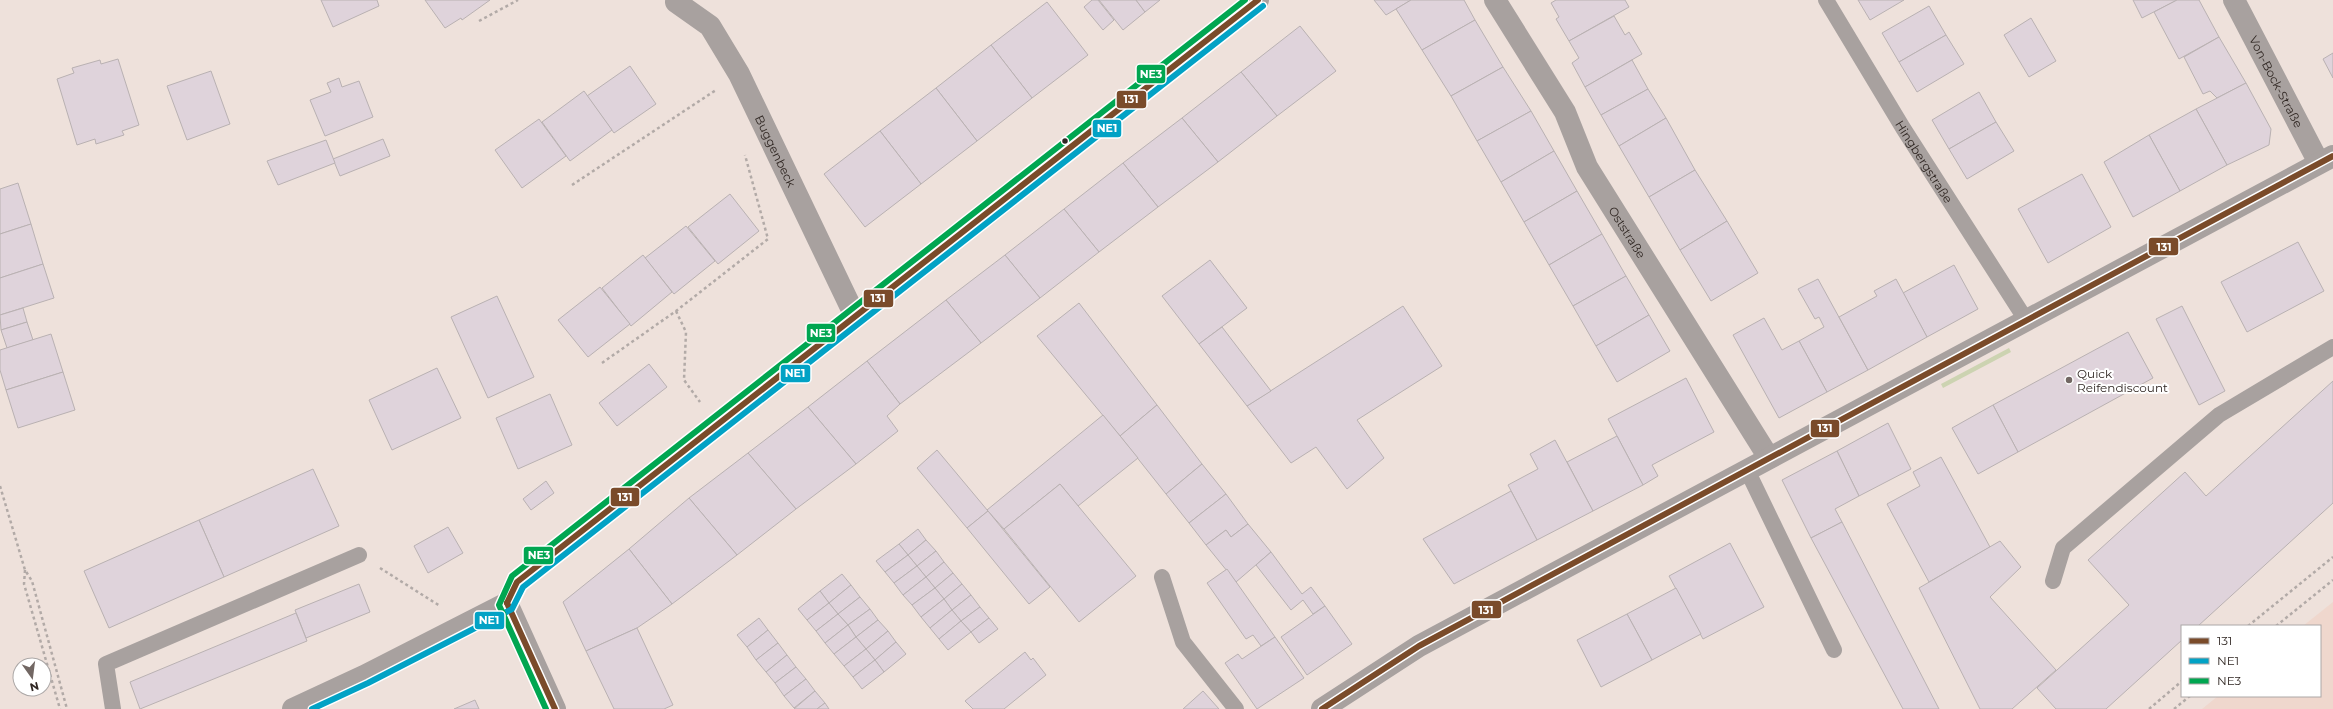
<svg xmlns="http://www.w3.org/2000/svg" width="2333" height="709" font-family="Montserrat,sans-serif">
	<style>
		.built { fill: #efd7cd }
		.green { fill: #ccd3b1 }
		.building { fill: #dfd3db; stroke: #b9b1b2 }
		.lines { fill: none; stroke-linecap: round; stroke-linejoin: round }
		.path { stroke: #b2aaa7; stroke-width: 2.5; stroke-dasharray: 3 3; stroke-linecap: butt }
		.service { stroke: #a8a19f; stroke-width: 16 }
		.minor { stroke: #a8a19f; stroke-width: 22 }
		.tertiary { stroke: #a8a19f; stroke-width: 22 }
		.bus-1-casing { stroke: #fff; stroke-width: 9 }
		.bus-2-casing { stroke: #fff; stroke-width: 9 }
		.bus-3-casing { stroke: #fff; stroke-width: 9 }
		.bus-1 { stroke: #7a4b2a; stroke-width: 6 }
		.bus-2 { stroke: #02a2c5; stroke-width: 6 }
		.bus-3 { stroke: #00a651; stroke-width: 6 }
		.bus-dot { fill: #2f2622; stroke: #fff; stroke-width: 1.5 }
		.poi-dot { fill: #726763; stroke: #fff; stroke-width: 1.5 }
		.labels { text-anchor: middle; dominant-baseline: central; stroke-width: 4; stroke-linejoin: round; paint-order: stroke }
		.street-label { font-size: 12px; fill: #2f2622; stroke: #fff }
		.poi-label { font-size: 12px; fill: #2f2622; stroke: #fff; text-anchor: start }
		.line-badge { stroke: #fff; stroke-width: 1.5 }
		.badge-label { font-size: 11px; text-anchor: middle; font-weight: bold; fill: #fff }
	</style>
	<rect width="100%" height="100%" fill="#eee1db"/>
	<polygon class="built" points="2333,602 2333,709 2202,709 2218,696 2320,696 2320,626 2303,626"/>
	<polygon class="green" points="2009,348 2011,352 1943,388 1941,384"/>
	<g class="building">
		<polygon points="321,0 377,0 379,6 333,27"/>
		<polygon points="425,0 490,0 462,20 461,18 445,28"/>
		<polygon points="1092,0 1098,0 1114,20 1103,30 1084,7"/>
		<polygon points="1099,0 1136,0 1145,12 1123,30"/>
		<polygon points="1136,0 1160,0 1145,12"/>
		<polygon points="1374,0 1411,0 1386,15"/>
		<polygon points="1411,0 1464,0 1475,20 1422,50 1396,9"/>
		<polygon points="1556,0 1625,0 1629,7 1569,41 1556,19 1559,17 1551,3"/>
		<polygon points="1858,0 1904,0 1870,20"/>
		<polygon points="2133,0 2177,0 2142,18"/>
		<polygon points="2177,0 2199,0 2219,37 2179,59 2154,12"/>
		<polygon points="1047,2 1088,55 1032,98 991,45"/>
		<polygon points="1929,6 1946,35 1899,62 1882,33"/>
		<polygon points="1614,16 1625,35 1629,32 1642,54 1585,87 1572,63 1579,58 1569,41"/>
		<polygon points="2031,18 2056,61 2029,77 2004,35"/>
		<polygon points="1475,20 1503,67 1451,96 1422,50"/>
		<polygon points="1300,26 1336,71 1277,116 1241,72"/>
		<polygon points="1946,35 1964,64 1917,92 1899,62"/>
		<polygon points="2219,37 2246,83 2217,98 2210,91 2203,94 2184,57"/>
		<polygon points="991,45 1032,98 977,141 936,88"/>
		<polygon points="2333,53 2333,78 2323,59"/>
		<polygon points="118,59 139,125 122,131 124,135 96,144 95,139 77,145 57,79 74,73 72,68 100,60 101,64"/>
		<polygon points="1632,60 1648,89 1601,115 1585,87"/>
		<polygon points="630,66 656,104 614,133 587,96"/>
		<polygon points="1503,67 1531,111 1477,141 1451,96"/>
		<polygon points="211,71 230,124 187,140 167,86"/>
		<polygon points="1241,72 1277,116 1218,162 1182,118"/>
		<polygon points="339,78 342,87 359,81 373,117 325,136 310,100 331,92 327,83"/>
		<polygon points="2246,83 2271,129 2269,145 2227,165 2196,109"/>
		<polygon points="936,88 977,141 921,184 880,131"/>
		<polygon points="1648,89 1666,118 1619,146 1601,115"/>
		<polygon points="584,91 612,130 570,161 542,122"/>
		<polygon points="1979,92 1996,122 1949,149 1932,120"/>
		<polygon points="2196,109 2227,165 2180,191 2149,135"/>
		<polygon points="1531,111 1554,151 1501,182 1477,141"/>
		<polygon points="1182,118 1218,162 1158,207 1123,163"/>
		<polygon points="1666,118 1695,170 1649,197 1619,146"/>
		<polygon points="539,119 566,156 522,188 495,150"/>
		<polygon points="1996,122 2014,151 1967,179 1949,149"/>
		<polygon points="880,131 921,184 865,227 824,174"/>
		<polygon points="2149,135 2180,191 2133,217 2104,162"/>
		<polygon points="383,139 390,156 340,176 333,159"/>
		<polygon points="326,140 335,163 278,185 267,161"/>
		<polygon points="1554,151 1577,191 1524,222 1501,182"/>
		<polygon points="1123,163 1158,207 1099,252 1064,209"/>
		<polygon points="1695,170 1727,221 1680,250 1649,197"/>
		<polygon points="2082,174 2111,227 2048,263 2018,209"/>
		<polygon points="18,183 31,224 0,234 0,189"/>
		<polygon points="1577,191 1602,234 1549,265 1524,222"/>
		<polygon points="730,194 759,231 718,264 688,227"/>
		<polygon points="1064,209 1099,252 1040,298 1005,255"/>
		<polygon points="1727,221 1758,273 1711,301 1680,250"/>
		<polygon points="31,224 43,264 0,278 0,234"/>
		<polygon points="686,226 715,261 674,294 645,258"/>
		<polygon points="1602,234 1626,276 1573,306 1549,265"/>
		<polygon points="2298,242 2324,291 2247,332 2221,282"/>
		<polygon points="643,255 672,292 631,326 602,288"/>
		<polygon points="1005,255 1040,298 981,343 946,300"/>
		<polygon points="1210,260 1247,308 1199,344 1162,296"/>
		<polygon points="43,264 54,298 0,315 0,278"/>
		<polygon points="1954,265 1978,309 1927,337 1903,293"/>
		<polygon points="1626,276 1649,315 1596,346 1573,306"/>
		<polygon points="1818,279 1868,370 1827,392 1799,341 1824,327 1819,317 1815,319 1798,289"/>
		<polygon points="1896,279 1927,337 1868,370 1839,317 1877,296 1874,291"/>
		<polygon points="600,287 630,324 588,357 558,320"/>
		<polygon points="497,296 534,377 488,398 451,317"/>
		<polygon points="946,300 981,343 900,404 867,361"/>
		<polygon points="1079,303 1157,405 1120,436 1037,336"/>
		<polygon points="1403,306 1442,366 1357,420 1384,458 1347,489 1316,447 1291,463 1247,406"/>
		<polygon points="2182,306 2225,391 2199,405 2156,319"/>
		<polygon points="23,308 27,322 1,330 0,315"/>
		<polygon points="1649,315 1670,351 1617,382 1596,346"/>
		<polygon points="1764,318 1782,350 1799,341 1827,392 1779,418 1733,335"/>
		<polygon points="27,322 33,340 7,348 1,330"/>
		<polygon points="1222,327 1271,391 1247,406 1199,344"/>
		<polygon points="2128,332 2153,378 2018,452 1993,405"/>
		<polygon points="51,334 63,372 6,390 0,370 0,350"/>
		<polygon points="867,361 900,404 887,416 898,431 856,464 808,407"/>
		<polygon points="649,364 667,387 617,426 599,403"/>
		<polygon points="437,368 461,418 392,450 369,400"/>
		<polygon points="63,372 75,410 18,428 6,390"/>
		<polygon points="1686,378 1714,432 1652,465 1658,476 1643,485 1608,419"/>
		<polygon points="2333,381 2333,503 2198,626 2182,626 2182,640 2106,709 2056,709 2037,688 2129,605 2088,560 2185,472 2206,496"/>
		<polygon points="550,394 572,445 518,469 496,418"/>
		<polygon points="1157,405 1202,464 1166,494 1120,436"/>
		<polygon points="1993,405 2018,452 1978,474 1952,428"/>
		<polygon points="808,407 856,464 796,509 748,453"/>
		<polygon points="1103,415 1138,458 1078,506 1060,484 1004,529 987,510"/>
		<polygon points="1888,423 1911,469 1859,496 1837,451"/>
		<polygon points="1617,436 1643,485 1593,511 1567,462"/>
		<polygon points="1555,440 1593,511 1537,540 1508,485 1538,469 1530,454"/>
		<polygon points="937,450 988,511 967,528 917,468"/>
		<polygon points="1837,451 1859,496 1835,509 1842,522 1811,538 1782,480"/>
		<polygon points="748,453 796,509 737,555 689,498"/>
		<polygon points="1941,457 1990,547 1929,582 1887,504 1920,486 1913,472"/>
		<polygon points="1202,464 1226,494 1189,523 1166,494"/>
		<polygon points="313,469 339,526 224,577 199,520"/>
		<polygon points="546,481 554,493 531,510 523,499"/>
		<polygon points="1060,484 1136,576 1079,622 1004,529"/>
		<polygon points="1511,491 1537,540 1454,584 1423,539"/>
		<polygon points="1226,494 1248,524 1231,537 1226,530 1206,545 1189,523"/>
		<polygon points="689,498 737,555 672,604 629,549"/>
		<polygon points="988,511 1050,587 1029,604 967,528"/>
		<polygon points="199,520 224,577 109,628 84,571"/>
		<polygon points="1842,522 1939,709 1903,709 1811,538"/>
		<polygon points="1248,524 1271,552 1236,582 1206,545 1226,530 1231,537"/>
		<polygon points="448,527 463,553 428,573 414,546"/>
		<polygon points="918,529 926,540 908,555 899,544"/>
		<polygon points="926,540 936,551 917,566 908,555"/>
		<polygon points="2000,541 2021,567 1990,597 2056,670 2012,709 1980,709 1919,588"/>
		<polygon points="1730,543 1764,607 1703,639 1669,576"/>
		<polygon points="899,544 908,555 885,572 876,561"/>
		<polygon points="629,549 672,604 637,628 586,651 563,602"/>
		<polygon points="936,551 944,562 926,577 917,566"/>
		<polygon points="1271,552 1302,594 1311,587 1325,606 1313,614 1303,600 1291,610 1256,565"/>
		<polygon points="908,555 917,566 894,583 885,572"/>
		<polygon points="944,562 953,573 935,588 926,577"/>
		<polygon points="917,566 926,577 903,595 894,583"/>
		<polygon points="1227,569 1275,637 1261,646 1253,635 1246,639 1207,583"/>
		<polygon points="953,573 962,584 944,599 935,588"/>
		<polygon points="842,574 851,585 829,603 820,591"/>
		<polygon points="926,577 935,588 912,605 903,595"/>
		<polygon points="359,584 370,612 306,638 295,610"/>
		<polygon points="962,584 971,595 952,610 944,599"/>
		<polygon points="851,585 860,597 838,614 829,603"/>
		<polygon points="935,588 944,599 921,617 912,605"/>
		<polygon points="1676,588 1701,634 1652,660 1627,614"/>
		<polygon points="820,591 829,603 807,620 798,609"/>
		<polygon points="971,595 980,607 961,621 952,610"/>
		<polygon points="860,597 870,609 848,625 838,614"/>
		<polygon points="944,599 952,610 930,628 921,617"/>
		<polygon points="829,603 838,614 816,631 807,620"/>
		<polygon points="1325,606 1352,644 1307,675 1281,637"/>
		<polygon points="980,607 989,618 971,632 961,621"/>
		<polygon points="870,609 878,620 856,637 848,625"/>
		<polygon points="952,610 961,621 939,639 930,628"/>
		<polygon points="296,613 307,641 140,709 130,682"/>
		<polygon points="838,614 848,625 825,643 816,631"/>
		<polygon points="1627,614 1652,660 1601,687 1577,640"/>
		<polygon points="759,618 768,630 747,647 737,635"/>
		<polygon points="989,618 998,629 979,643 971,632"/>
		<polygon points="878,620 888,631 866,649 856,637"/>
		<polygon points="961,621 971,632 948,650 939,639"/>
		<polygon points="848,625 856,637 834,654 825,643"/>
		<polygon points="637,628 673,705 664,709 614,709 586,651"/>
		<polygon points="768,630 778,643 756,660 747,647"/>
		<polygon points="888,631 896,642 875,660 866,649"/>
		<polygon points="856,637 866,649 844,666 834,654"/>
		<polygon points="1275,637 1304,678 1257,709 1225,663 1238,654 1242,659"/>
		<polygon points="896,642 906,654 884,672 875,660"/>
		<polygon points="778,643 787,655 766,672 756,660"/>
		<polygon points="866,649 875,660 853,677 844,666"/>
		<polygon points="1025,652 1031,660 1033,658 1046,675 1004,709 973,709 965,701"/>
		<polygon points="787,655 796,667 775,683 766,672"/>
		<polygon points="875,660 884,672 862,689 853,677"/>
		<polygon points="796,667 806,679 784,696 775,683"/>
		<polygon points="806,679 815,691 794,708 784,696"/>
		<polygon points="815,691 825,703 817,709 794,709"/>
		<polygon points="1203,691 1219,709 1183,709"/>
		<polygon points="475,700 479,709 454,709"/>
		<polygon points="825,703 829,709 817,709"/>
	</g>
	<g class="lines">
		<g class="path">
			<polyline points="479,21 518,0"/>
			<polyline points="572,185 716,90"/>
			<polyline points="676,311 686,332 684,380 700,402"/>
			<polyline points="602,363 676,311 768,239 745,155"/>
			<polyline points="0,486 25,570 32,581 67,709"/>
			<polyline points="380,568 440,606"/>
			<polyline points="25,570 24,584 60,709"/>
			<polyline points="2248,626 2333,557"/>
			<polyline points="2276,626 2333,580"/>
			<polyline points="2149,709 2182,681"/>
			<polyline points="2174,709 2190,696"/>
		</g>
		<g class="service">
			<path id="s1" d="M1826,0L1903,128L2026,320"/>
			<polyline points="1747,470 1834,650"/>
			<polyline points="1162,577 1183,642 1236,709"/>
			<polyline points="2053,581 2063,548 2219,415 2333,347"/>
			<polyline points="113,709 106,664 359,555"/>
		</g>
		<g class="minor">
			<path id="s2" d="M1495,0L1565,112L1587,167L1769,458"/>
			<path id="s3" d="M2234,0L2319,163"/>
			<path id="s4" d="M676,2L710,26L739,74L855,316"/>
			<polyline points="293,709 364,676 507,603"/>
		</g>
		<g class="tertiary">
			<polyline points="555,709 507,603 517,582 1258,0"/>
			<polyline points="1322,709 1419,646 2333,156"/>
		</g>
		<defs>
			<g id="bus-1">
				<polyline points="507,603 517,582 1258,0"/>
				<polyline points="507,603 555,709"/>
				<polyline points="1322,709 1419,646 2333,156"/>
			</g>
			<polyline id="bus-2" points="312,709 368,683 512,609 523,587 1263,6"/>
			<polyline id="bus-3" points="546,709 499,605 512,576 1245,0"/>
		</defs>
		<use href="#bus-1" class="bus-1-casing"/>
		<use href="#bus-2" class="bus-2-casing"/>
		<use href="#bus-3" class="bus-3-casing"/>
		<use href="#bus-1" class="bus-1"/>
		<use href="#bus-2" class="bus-2"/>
		<use href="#bus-3" class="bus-3"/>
	</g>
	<circle class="bus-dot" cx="1065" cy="141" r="3.5"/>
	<circle class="poi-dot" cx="2069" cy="380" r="4"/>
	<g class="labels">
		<g class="street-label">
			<text stroke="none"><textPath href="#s3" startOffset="92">Von-Bock-Straße</textPath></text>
			<text stroke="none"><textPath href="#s4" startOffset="183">Buggenbeck</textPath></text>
			<text stroke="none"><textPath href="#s1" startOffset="189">Hingbergstraße</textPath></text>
			<text stroke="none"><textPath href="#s2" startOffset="268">Oststraße</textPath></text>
		</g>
		<g class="poi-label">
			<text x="2077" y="373">Quick<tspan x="2077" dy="14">Reifendiscount</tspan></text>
		</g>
	</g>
	<g class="line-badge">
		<rect x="1136" y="64" width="30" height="20" rx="4" fill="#00a651"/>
		<rect x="1116" y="90" width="31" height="19" rx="4" fill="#7a4b2a"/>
		<rect x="1092" y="119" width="30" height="19" rx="4" fill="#02a2c5"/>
		<rect x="2148" y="237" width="31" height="19" rx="4" fill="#7a4b2a"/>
		<rect x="863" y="289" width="31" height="19" rx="4" fill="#7a4b2a"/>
		<rect x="806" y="323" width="30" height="20" rx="4" fill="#00a651"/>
		<rect x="780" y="364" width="31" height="19" rx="4" fill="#02a2c5"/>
		<rect x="1810" y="419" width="30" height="19" rx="4" fill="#7a4b2a"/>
		<rect x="610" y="487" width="30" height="20" rx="4" fill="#7a4b2a"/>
		<rect x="523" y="546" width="31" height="19" rx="4" fill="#00a651"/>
		<rect x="1471" y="600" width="31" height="19" rx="4" fill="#7a4b2a"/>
		<rect x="474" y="611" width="31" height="19" rx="4" fill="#02a2c5"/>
	</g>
	<g class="badge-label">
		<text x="1151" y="78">NE3</text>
		<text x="1131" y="103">131</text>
		<text x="1107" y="132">NE1</text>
		<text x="2164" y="251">131</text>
		<text x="878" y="302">131</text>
		<text x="821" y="337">NE3</text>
		<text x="795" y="377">NE1</text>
		<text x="1825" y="432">131</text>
		<text x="625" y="501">131</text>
		<text x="539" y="559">NE3</text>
		<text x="1486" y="614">131</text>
		<text x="489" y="624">NE1</text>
	</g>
	<rect x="2181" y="625" width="140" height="72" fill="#ffffff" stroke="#aca8a7"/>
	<rect x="2189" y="638" width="20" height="6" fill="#7a4b2a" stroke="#aca8a7"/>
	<text x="2217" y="645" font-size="12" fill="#2f2622">131</text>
	<rect x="2189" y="658" width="20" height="6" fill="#02a2c5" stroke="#aca8a7"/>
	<text x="2217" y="665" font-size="12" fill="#2f2622">NE1</text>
	<rect x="2189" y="678" width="20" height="6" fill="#00a651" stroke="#aca8a7"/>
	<text x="2217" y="685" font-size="12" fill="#2f2622">NE3</text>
	<g transform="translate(32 677) rotate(166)"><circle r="19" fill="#ffffff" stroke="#aca8a7"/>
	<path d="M0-3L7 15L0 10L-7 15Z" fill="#726763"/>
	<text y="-6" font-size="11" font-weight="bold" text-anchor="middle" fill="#2f2622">N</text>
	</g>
</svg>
